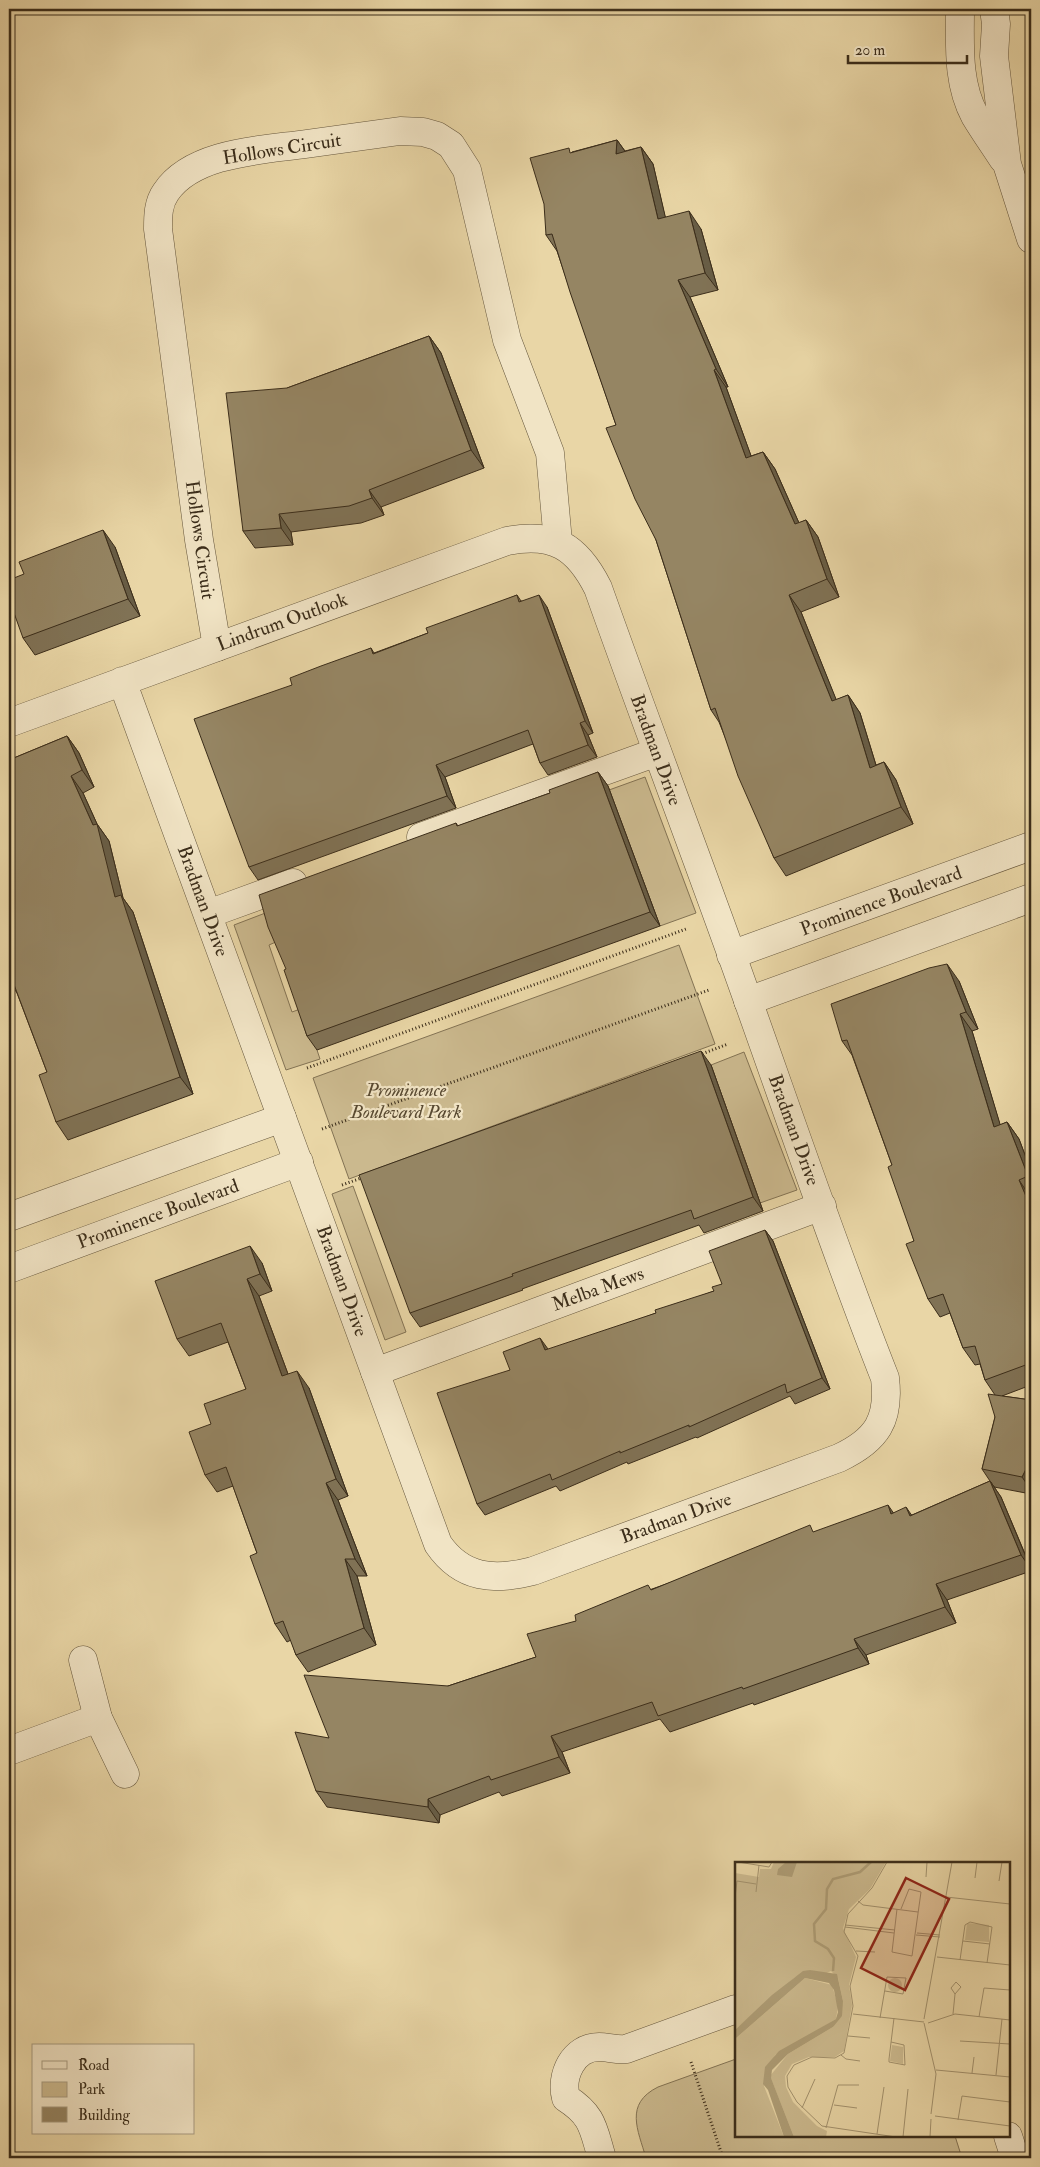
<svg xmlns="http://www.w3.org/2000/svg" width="1040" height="2167" font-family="'IM FELL Double Pica',serif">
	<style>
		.green { fill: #cbb98e; stroke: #837354 }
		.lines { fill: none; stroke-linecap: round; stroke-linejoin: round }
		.minor-casing { stroke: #66573d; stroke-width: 29 }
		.path { stroke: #3b2d1a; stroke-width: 3; stroke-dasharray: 1 2.5; stroke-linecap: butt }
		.minor { stroke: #f1e4c5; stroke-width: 28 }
		.wall { fill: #807255; stroke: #3b2d1a }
		.shaded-wall { fill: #685d45; stroke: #3b2d1a }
		.building { fill: #958563; stroke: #3b2d1a }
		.labels { text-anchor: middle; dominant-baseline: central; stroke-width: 4.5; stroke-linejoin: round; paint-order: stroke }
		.street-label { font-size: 19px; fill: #3b2d1a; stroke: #f1e4c5 }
		.park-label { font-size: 19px; font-style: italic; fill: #584931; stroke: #f1e4c5 }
		.inset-river { fill: none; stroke: #ae9d76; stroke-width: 2.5 }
		.inset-road { fill: none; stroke: #a3926e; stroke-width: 1 }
		.view { fill: #8f2418; fill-opacity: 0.15; stroke: #8f2418; stroke-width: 2.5 }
		.inset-edge { fill: none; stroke: #3b2d1a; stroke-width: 2.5 }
	</style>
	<rect width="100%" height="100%" fill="#e9d6a6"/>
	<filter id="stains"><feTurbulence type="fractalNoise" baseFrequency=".004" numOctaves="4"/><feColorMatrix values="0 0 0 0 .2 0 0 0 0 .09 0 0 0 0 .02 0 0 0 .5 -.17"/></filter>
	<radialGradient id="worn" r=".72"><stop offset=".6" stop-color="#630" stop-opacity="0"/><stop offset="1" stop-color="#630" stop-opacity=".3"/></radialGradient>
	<g class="green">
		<polygon points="645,777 696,913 660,926 609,790"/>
		<polygon points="268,912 278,941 269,945 292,1012 303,1008 320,1059 286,1070 234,925"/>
		<polygon points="679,945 715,1044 349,1179 313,1078"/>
		<polygon points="744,1052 797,1190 760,1203 711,1065"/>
		<polygon points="353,1186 406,1332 385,1340 332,1194"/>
		<path d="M736,2059V2136H955L962,2158H646C638,2130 624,2104 658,2087Z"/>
	</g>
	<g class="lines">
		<defs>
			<g id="minor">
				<path d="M960,9C960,45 957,83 975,116C984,131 994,145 1003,159"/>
				<polyline points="994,9 996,24 994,56 1007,164 1031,239"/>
				<path d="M217,647L199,540L158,229C158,216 158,203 166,192C193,152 263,150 306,144C337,140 369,135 400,131L423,132L437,136L451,145L467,170L507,340L550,453L558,542"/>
				<path d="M9,723L507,541C553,532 577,546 598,588C637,698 678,807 718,917C774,1070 825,1226 885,1378C890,1420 877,1440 839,1458L533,1571C494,1581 462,1579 438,1544L122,681"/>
				<polyline points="421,837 657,752"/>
				<polyline points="208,914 293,883"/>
				<polyline points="731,955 1031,846"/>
				<polyline points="748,1001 1031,898"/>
				<polyline points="9,1217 282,1118"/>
				<polyline points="9,1269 299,1162"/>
				<polyline points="375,1372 822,1206"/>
				<polyline points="83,1660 98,1718 125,1774"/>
				<polyline points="9,1751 98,1718"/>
				<polyline points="1008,2136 1015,2158"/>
				<path d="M602,2158C593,2129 594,2116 566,2098C560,2076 573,2047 599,2047C608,2047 616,2050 626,2049L736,2009"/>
			</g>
		</defs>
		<use href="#minor" class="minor-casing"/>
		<g class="path">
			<polyline points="699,1055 728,1044"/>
			<polyline points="307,1068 686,929"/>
			<polyline points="322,1129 709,990"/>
			<polyline points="342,1185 364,1177"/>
			<polyline points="691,2062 723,2158"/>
		</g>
		<use href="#minor" class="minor"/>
	</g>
	<g class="wall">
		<polygon points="617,140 625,151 641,147 653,164 665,217 701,229 718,290 690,297 728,387 726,387 751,456 763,452 775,469 799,523 806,520 818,537 839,597 801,612 836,700 848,695 860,713 876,765 884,762 896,780 913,824 786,876 774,858 719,722 711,710 656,540 616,425 557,251 546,235 572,152"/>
		<polygon points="429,336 441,353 484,468 381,507 384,515 361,523 291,532 293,545 255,548 243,531 287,388"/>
		<polygon points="115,547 140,616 35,655 23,638"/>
		<polygon points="517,595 521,601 547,607 593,733 588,735 597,757 548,775 540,763 533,744 445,777 456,808 258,880 249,867 292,685 371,648 374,653 428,633"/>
		<polygon points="67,736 79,753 94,787 83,793 97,824 109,841 123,898 133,912 193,1094 68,1140 56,1122 47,1072 17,993 9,981 9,760"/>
		<polygon points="598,772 608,786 660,926 317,1050 307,1036 286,969 456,823 458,826 550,793"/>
		<polygon points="959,981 978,1029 972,1031 1000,1125 1007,1122 1019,1139 1031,1171 1031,1385 1002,1396 1031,1400 1031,1494 994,1487 982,1469 995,1417 995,1395 985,1380 980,1364 975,1365 963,1348 950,1313 940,1317 928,1299 914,1241 892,1165 852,1055 842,1041"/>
		<polygon points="711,1065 763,1211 704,1233 699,1225 522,1289 523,1290 420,1327 410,1313"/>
		<polygon points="765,1230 773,1241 830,1389 795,1404 790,1396 697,1438 696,1437 628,1464 627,1462 560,1491 556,1486 485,1515 477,1504 510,1370 656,1313 714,1291 722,1284"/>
		<polygon points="262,1263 272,1291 259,1296 288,1374 309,1388 348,1496 338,1500 367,1576 357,1576 376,1645 308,1672 296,1655 291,1640 287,1642 275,1624 257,1553 233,1486 217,1492 205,1475 211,1424 246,1389 228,1342 189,1356 177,1339"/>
		<polygon points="990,1481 1001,1497 1031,1568 1031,1571 947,1600 956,1623 866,1655 869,1664 754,1705 753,1703 670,1732 660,1719 562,1752 570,1773 502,1796 499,1792 440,1815 439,1823 327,1807 316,1791 329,1738 448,1686 536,1657 576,1621 652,1589 815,1532 893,1513 912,1515"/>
	</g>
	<g class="shaded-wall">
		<polygon points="617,140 629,157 616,154"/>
		<polygon points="641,147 653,164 670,237 658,219"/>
		<polygon points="689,211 701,229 718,290 705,273"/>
		<polygon points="678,280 690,297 728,387 716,369"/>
		<polygon points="429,336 441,353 484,468 471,450"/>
		<polygon points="714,370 726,387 758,475 746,458"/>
		<polygon points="763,452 775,469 807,541 795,524"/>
		<polygon points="369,490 381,507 384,515 372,498"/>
		<polygon points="279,514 291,532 293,545 281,528"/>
		<polygon points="806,520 818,537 839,597 827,579"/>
		<polygon points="103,530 115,547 140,616 128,599"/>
		<polygon points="539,595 547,607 593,733 585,721"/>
		<polygon points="789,595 801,612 844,719 832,701"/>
		<polygon points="848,695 860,713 882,785 870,768"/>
		<polygon points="580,723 588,735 597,757 588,745"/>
		<polygon points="67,736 79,753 94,787 82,770"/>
		<polygon points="884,762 896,780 913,824 901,807"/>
		<polygon points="436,765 445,777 456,808 447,796"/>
		<polygon points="598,772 608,786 660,926 650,912"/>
		<polygon points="71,776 83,793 97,824 109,841 123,898 133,912 193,1094 180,1077 115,897 93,825"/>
		<polygon points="947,964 959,981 978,1029 966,1012"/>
		<polygon points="960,1014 972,1031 1006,1144 994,1127"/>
		<polygon points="701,1051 711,1065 763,1211 753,1197"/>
		<polygon points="1007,1122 1019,1139 1031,1171 1031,1181 1028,1176"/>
		<polygon points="1019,1180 1031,1198 1031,1208"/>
		<polygon points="765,1230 773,1241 830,1389 822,1378"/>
		<polygon points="250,1246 262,1263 272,1291 260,1274"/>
		<polygon points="247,1279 259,1296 295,1393 282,1376"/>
		<polygon points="540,1338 548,1349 545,1350"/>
		<polygon points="297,1371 309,1388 348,1496 336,1479"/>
		<polygon points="1026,1469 1031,1477 1031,1490 1022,1477"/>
		<polygon points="990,1481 1001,1497 1031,1569 1021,1555"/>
		<polygon points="326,1483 338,1500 367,1576 355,1559"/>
		<polygon points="888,1505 899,1521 891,1514"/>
		<polygon points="906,1507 917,1523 910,1516"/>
		<polygon points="345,1559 357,1576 376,1645 364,1628"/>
		<polygon points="936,1584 947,1600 956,1623 945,1607"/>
		<polygon points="854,1639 866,1655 869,1664 858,1648"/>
		<polygon points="551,1736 562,1752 570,1773 559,1757"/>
		<polygon points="428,1799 440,1815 439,1823 428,1807"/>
	</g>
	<g class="building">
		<polygon points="617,140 616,154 641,147 658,219 689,211 705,273 678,280 716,369 714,370 746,458 763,452 795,524 806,520 827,579 789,595 832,701 848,695 870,768 884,762 901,807 774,858 738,776 715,708 711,710 656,540 635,499 606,428 616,425 570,292 552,234 546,235 544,204 530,158 569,148 570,153"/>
		<polygon points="429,336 471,450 369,490 372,498 349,506 279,514 281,528 243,531 226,393 287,388"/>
		<polygon points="103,530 128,599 23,638 9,599 9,580 24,574 19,562"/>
		<polygon points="517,595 519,602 539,595 585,721 580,723 588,745 540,763 528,730 436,765 447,796 249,867 194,719 292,685 290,678 321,666 371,648 373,654 428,633 426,628"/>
		<polygon points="67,736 82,770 71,776 93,825 97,824 115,897 121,895 180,1077 56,1122 39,1075 47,1072 10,974 9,974 9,760"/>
		<polygon points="598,772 650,912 307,1036 284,970 286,969 268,927 259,895 456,823 457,826 550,793 549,790"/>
		<polygon points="947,964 966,1012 960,1014 994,1127 1007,1122 1028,1176 1019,1180 1031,1208 1031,1363 985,1380 975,1346 963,1348 943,1294 928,1299 906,1244 914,1241 888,1167 892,1165 847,1040 842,1041 831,1004 929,968"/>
		<polygon points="701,1051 753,1197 694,1219 691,1210 512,1274 513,1276 410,1313 359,1175"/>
		<polygon points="765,1230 822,1378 787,1393 785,1384 689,1427 689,1425 620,1453 620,1451 552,1480 550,1474 477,1504 437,1393 510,1370 503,1352 540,1338 545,1350 656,1313 655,1310 714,1291 712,1287 722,1284 709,1251"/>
		<polygon points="250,1246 260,1274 247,1279 282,1376 297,1371 336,1479 326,1483 355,1559 345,1559 364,1628 296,1655 283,1621 275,1624 250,1556 257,1553 226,1467 205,1475 189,1432 211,1424 204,1404 246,1389 221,1323 177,1339 155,1281"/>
		<polygon points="988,1394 1031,1400 1031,1470 1026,1469 1022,1477 982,1469 995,1417"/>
		<polygon points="990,1481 1021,1555 936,1584 945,1607 854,1639 858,1648 743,1689 742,1687 658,1716 652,1702 551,1736 559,1757 491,1780 489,1776 428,1799 428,1807 316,1791 295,1732 329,1738 304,1675 448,1686 536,1657 527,1634 576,1621 575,1615 648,1585 651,1590 810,1525 813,1532 888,1505 891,1514 906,1507 910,1516"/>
	</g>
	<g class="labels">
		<g class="street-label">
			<text transform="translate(282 149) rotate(-9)">Hollows Circuit</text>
			<text transform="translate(200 540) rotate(82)">Hollows Circuit</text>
			<text transform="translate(282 622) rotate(-20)">Lindrum Outlook</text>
			<text transform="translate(656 750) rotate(70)">Bradman Drive</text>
			<text transform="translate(203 901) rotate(70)">Bradman Drive</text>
			<text transform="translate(881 901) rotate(-20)">Prominence Boulevard</text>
			<text transform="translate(794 1130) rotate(70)">Bradman Drive</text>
			<text transform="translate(158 1214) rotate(-20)">Prominence Boulevard</text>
			<text transform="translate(342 1281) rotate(70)">Bradman Drive</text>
			<text transform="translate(598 1289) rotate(-20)">Melba Mews</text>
			<text transform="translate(676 1518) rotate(-20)">Bradman Drive</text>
		</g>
		<g class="park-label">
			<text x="406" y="1090">Prominence<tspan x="406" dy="22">Boulevard Park</tspan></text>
		</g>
	</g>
	<g transform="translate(735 1862)">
		<rect width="275" height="275" fill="#e9d6a6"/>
		<path d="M39,0H151L135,27L114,47L108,66L121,95L114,123L117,143L109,189L100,195H74L57,202L50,214L51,225L58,240L82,264L92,269L91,275H59L35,214L53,192L98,165L108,139L103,116L96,109L87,113L75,108L59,116L0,168V11L24,15L25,7H36ZM232,61L254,63V80L230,78ZM153 123a7 7 0 1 1 14 0a7 7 0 1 1-14 0ZM70,116L97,123L103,144L101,157L40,193L29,224L49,275H0V177ZM157,183L168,185V202L155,199Z" fill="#cbb98e"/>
		<path d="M51,0H62L57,15L42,13L43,7ZM75,108L102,112L108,139L107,154L98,165L53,192L37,208L36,216L59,275H49L33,228L28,222L30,205L44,189L101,157L103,150L99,128L94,121L70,116L0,177V168L37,133L68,109Z" fill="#ae9d76"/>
		<path class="inset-river" d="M98,109L99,96L93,87L80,79L79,62L91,47L92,27L98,17L125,10L136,0"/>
		<path class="inset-road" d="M3,0L34,5L37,0M191,15L192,0M240,16L242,0M264,19L267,0M21,30L24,3M0,35L2,19L21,22M211,35L275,42M123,39L128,43L183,50M162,47L157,90L177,94L186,30L174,27L166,47M110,63L160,68M110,65L159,71M182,71L205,73M181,73L205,75M228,79L255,82M121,89L140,90M202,95L275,103M225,98L230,63L235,60L257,65L252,101M118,144L109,191L100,196L77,195L59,203L52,214L53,225L62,240L87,264L161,275M118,144L115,124L123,94L109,70L113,52L137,26L152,0M118,152L189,160M218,152L220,132L226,125L221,120L216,126L220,132M244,155L249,126L275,128M145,156L152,115L171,116L168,132L150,129M189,157L217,0M189,161L201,212L196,252M193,161L220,152L275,158M113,174L135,176M225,179L275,182M156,180L169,183L170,203L154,200V197L159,156M106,193L111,197L125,199M201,208L275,215M237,211L239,195M261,213L267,157M99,243L122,246M67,246L80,217M200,254L275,264M223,258L227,234L275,240M91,266L103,223H124M142,272L149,225M168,275L173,227M195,275L196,257"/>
		<path class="view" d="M171,16L214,37L170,128L126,106Z"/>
		<rect width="275" height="275" class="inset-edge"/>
	</g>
	<rect width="1040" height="2167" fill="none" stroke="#e9d6a6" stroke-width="30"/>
	<rect x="10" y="10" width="1020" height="2147" fill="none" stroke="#3b2d1a" stroke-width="2.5"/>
	<rect x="15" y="15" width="1010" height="2137" fill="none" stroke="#3b2d1a"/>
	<rect x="32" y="2044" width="162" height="90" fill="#f1e4c5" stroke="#a89b81"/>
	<rect x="42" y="2061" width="25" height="8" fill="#f1e4c5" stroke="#a89b81"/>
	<text x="78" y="2070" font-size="15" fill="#3b2d1a">Road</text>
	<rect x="42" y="2082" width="25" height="15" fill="#cbb98e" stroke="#a89b81"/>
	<text x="78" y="2094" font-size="15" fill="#3b2d1a">Park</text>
	<rect x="42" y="2107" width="25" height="15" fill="#958563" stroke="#a89b81"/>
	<text x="78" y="2120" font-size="15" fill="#3b2d1a">Building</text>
	<path d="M848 55v8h119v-8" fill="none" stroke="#3b2d1a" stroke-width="2.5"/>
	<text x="855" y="55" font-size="15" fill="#3b2d1a" stroke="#f1e4c5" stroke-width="4" paint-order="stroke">20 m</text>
	<rect width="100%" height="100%" filter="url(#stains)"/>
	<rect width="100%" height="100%" fill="url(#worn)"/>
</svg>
